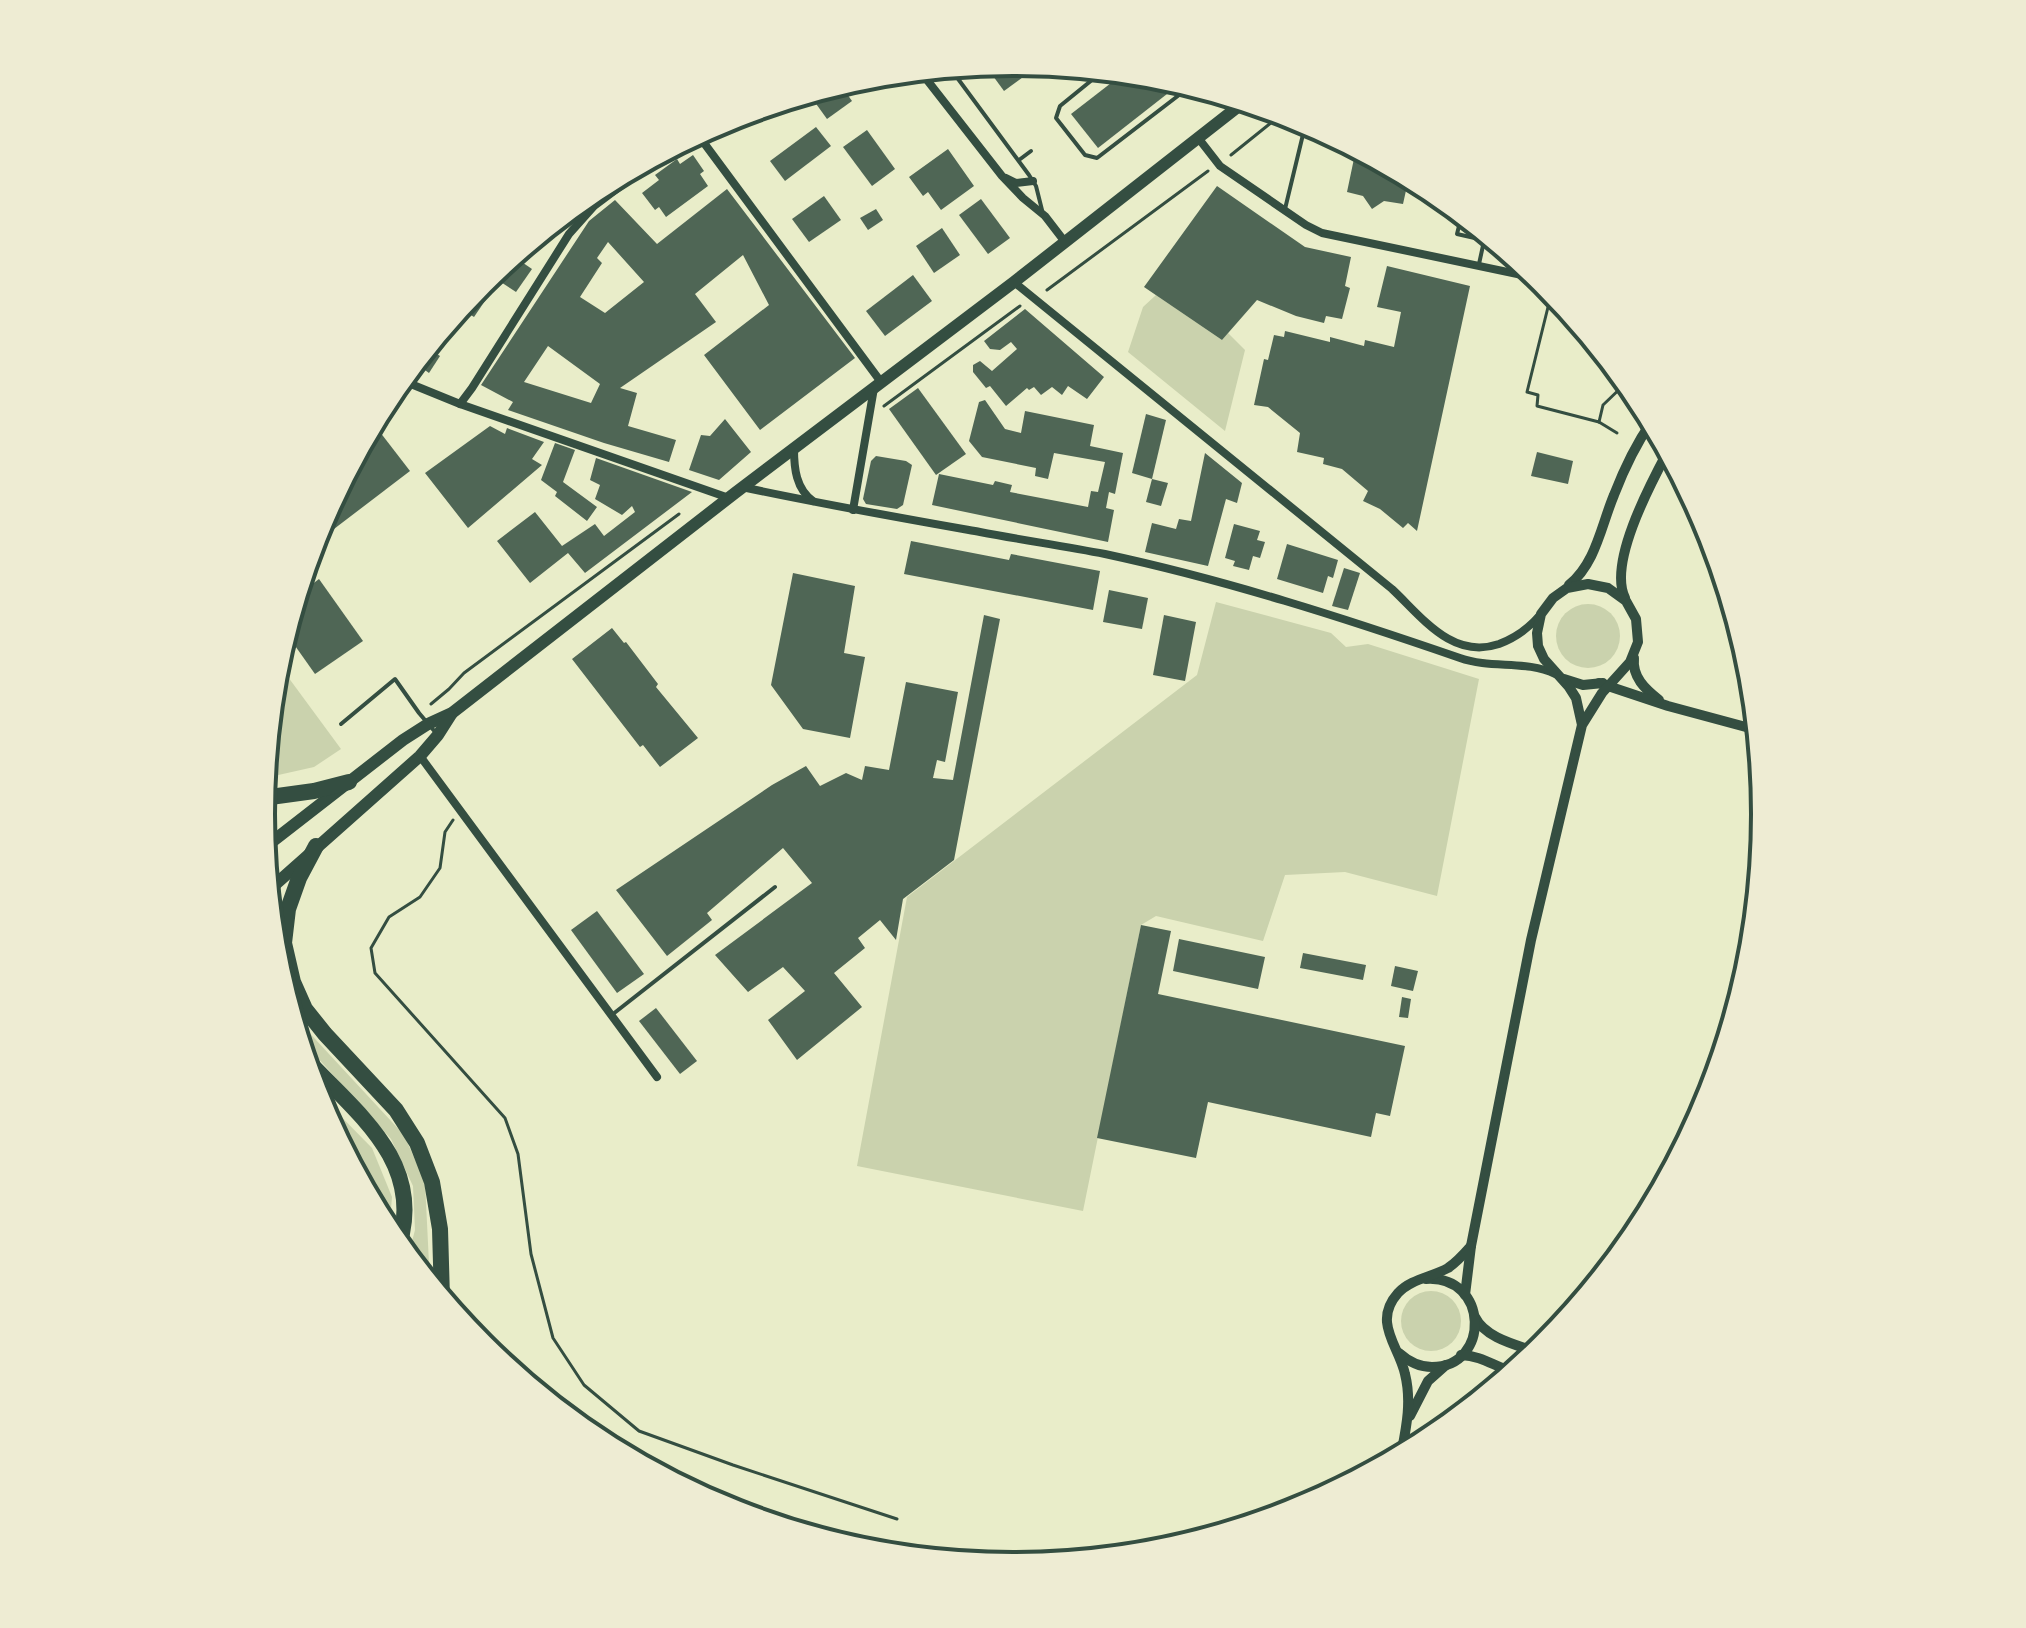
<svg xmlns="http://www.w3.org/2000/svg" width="2026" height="1628" font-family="Cabin,sans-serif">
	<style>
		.green { fill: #cad2ad }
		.building { fill: #4f6655; fill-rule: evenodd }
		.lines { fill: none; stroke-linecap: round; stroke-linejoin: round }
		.path { stroke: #344e41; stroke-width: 3 }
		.service { stroke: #344e41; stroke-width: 4 }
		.minor { stroke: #344e41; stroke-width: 8 }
		.tertiary { stroke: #344e41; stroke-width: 10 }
		.secondary { stroke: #344e41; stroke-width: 12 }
		.motorway { stroke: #344e41; stroke-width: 16 }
		.rim { fill: none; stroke: #344e41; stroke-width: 4 }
	</style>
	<rect width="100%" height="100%" fill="#e9edc9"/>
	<g class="green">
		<polygon points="1156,295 1222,340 1228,333 1245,350 1225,431 1128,352 1143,307"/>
		<polygon points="1216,602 1331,633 1346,647 1368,644 1479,679 1437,896 1345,872 1285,875 1263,941 1156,916 1141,925 1083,1211 857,1166 907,897 1197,675"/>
		<circle cx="1588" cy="636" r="32"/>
		<polygon points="277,662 341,749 314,767 265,778"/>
		<polygon points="279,900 276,951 278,970 275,960 270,907"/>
		<polygon points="289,1004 304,1027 404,1135 425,1182 430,1284 408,1257 415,1230 413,1186 391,1139 298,1036"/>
		<polygon points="314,1089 372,1148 392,1197 389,1233 318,1101"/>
		<circle cx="1431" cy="1321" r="30"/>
	</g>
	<g class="building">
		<polygon points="1013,62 1030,64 1034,69 1004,91 985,65"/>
		<polygon points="1124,73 1153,76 1167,94 1098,148 1071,114"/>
		<polygon points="891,74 870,89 862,78 867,76"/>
		<polygon points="840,84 852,101 827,119 809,94"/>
		<polygon points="816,127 831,146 785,181 770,161"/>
		<polygon points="867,130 895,169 872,186 843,147"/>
		<polygon points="948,149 974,186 941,210 928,192 923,196 909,177"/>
		<polygon points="1356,149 1409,177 1403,204 1384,201 1372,209 1363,196 1347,192"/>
		<polygon points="693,155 704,171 700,174 708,186 666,217 659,207 655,210 642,193 659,180 655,175 677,159 680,164"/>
		<polygon points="1217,186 1305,247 1351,257 1345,286 1350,288 1342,319 1326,316 1324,323 1296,316 1257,300 1222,340 1144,287"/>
		<path d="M727,189L855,358L760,430L704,355L769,305L743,255L695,294L716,322L620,388L637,393L628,426L676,440L669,462L604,443L508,410L513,402L481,385L589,221L615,200L657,244ZM608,242L644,282L605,313L580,297L602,263L597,258ZM548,346L600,384L591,403L524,382Z"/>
		<polygon points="824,196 841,220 809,242 792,219"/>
		<polygon points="981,199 1010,238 988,254 959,215"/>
		<polygon points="876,209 883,220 868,230 860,218"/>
		<polygon points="942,228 960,255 934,273 916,246"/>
		<polygon points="513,256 532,269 516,292 490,275"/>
		<polygon points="1387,266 1470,286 1417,531 1408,523 1403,528 1380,509 1363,501 1368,491 1342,469 1323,464 1324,458 1297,452 1300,433 1268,407 1254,405 1264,359 1268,360 1274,335 1284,337 1285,331 1330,342 1330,337 1364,346 1365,340 1394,347 1401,312 1377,307"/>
		<polygon points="913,275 932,301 885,336 866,311"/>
		<polygon points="482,282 493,289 474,317 460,308"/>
		<polygon points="1025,309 1104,377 1087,399 1068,386 1062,395 1052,387 1041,395 1034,387 1029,390 1027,388 1006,406 990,386 986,388 973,372 973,365 980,361 992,371 1017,349 1011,342 1000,350 990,349 984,341"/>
		<polygon points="428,348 440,356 429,373 415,363"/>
		<polygon points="918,388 966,454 936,475 889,409"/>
		<polygon points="985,400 1005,429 1021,433 1025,411 1094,425 1090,446 1123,453 1115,494 1109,492 1106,508 1114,510 1108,542 932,505 939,474 993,485 995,481 1012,485 1010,492 1088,507 1091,491 1098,492 1105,462 1054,453 1048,479 1035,476 1036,468 982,457 969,441 979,402"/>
		<polygon points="1146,414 1166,420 1152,479 1132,473"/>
		<polygon points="725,419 751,452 719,480 689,470 701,435 710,436"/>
		<polygon points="373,423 410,471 313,545 318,526"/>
		<polygon points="490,426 505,434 507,428 544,442 532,459 542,465 468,528 425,473"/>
		<polygon points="555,443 575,450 563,482 597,507 587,521 555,496 557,492 541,480"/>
		<polygon points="1537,452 1573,461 1568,484 1531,476"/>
		<polygon points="1205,453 1242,483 1237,503 1226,499 1208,566 1145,552 1152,523 1176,529 1179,519 1191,521"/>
		<polygon points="876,456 906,461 912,465 903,505 897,509 866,504 863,499 871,461"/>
		<polygon points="596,458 692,492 585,573 568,553 530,583 497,541 535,512 562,546 595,524 604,536 635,512 632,506 622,515 595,499 600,485 590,480"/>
		<polygon points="1152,479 1168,483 1161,506 1146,502"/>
		<polygon points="1234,524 1260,531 1257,540 1265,542 1260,558 1253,556 1249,570 1233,566 1235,561 1225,558"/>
		<polygon points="911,541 1009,560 1011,554 1100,571 1093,610 904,574"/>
		<polygon points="1287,544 1338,560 1333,578 1328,576 1323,593 1277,579"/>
		<polygon points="1344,568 1360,573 1348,610 1332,606"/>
		<polygon points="793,573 855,586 844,653 865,657 850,738 803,729 771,685"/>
		<polygon points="319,579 363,641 315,674 286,633 298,595"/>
		<polygon points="1109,590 1148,598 1142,629 1103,622"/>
		<polygon points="984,615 1000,619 954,860 903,899 896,940 880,920 858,938 865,948 834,973 862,1007 797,1060 768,1020 805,991 783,967 748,992 715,955 812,883 783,848 707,913 712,920 667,956 616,890 772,785 806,766 820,786 846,773 862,780 865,766 889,770 906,682 958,692 945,762 937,760 933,778 953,780"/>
		<polygon points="1164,615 1196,622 1185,681 1153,675"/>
		<polygon points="612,628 624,643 626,642 658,684 656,687 698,738 660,767 643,745 640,747 572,659"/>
		<polygon points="597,911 644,974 617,993 571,930"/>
		<polygon points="1141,925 1171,931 1158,994 1405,1046 1390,1116 1376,1113 1371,1137 1208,1102 1196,1158 1097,1138"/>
		<polygon points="1179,939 1265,957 1258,989 1173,971"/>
		<polygon points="1303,953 1366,965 1363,980 1300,968"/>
		<polygon points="1395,966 1418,971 1413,991 1391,986"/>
		<polygon points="1402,997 1411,999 1408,1018 1399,1017"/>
		<polygon points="656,1008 697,1061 680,1074 639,1021"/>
	</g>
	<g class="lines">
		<g class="path">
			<polyline points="1231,155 1282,114"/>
			<polyline points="1550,288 1550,299 1527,392 1538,395 1537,406 1599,422 1603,405 1627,382"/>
			<polyline points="1047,290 1208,171"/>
			<polyline points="884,406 1020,306"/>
			<polyline points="1599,422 1617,433"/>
			<polyline points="431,704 449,689 464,673 679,514"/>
			<polyline points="453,820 445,832 440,868 420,897 389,917 371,948 375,973 505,1118 518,1154 531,1254 553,1338 584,1385 639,1431 733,1465 897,1519"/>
		</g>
		<g class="service">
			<polyline points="950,68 1029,175 1036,186 1042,210"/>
			<polyline points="1103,71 1060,106 1056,118 1085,155 1097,158 1183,92 1188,85"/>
			<polyline points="1019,160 1031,151"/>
			<polyline points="1285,209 1306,122"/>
			<polyline points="1462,214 1457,234 1497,243"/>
			<polyline points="1479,264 1484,241"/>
			<polyline points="341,724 395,679 419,713 436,733"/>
			<polyline points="613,1014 775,887"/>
		</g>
		<g class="minor">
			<polyline points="920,71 1002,176 1023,198 1045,216 1065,242"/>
			<polyline points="693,137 701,139 707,147 881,382"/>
			<polyline points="1199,139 1220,166 1306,225 1322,233 1541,279"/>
			<polyline points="1006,178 1016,183 1033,181"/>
			<path d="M1014,282L1392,589C1422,617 1452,660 1499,644C1515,638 1529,628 1540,615"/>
			<polyline points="401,380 460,404 729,498"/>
			<polyline points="460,404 472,388 569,234 594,206 670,149"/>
			<path d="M794,449C794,468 796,489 813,501"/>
			<path d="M742,487C821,504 901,518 980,532C1022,540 1064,546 1105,554C1226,580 1344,618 1460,658C1491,669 1527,660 1555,674"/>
			<polyline points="853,510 874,388"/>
			<polyline points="420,756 657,1077"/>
		</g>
		<g class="tertiary">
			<path d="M1569,585C1596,563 1601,526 1614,495C1624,469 1636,444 1652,421"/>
			<path d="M1625,598C1608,563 1650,485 1668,451"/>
			<path d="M1634,658C1632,677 1645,689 1659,700"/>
			<polyline points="1564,679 1583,685 1603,683"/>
			<polyline points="1599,683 1668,706 1757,730"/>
			<polyline points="1465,1295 1471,1246 1531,940 1582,725 1602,693 1630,662 1638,642 1636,619 1626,601 1608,588 1588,584 1567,588 1553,598 1541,614 1537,633 1538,646 1544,659 1569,687 1576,698 1582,725"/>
			<path d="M1475,1317C1485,1338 1517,1345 1537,1352"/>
			<path d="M1399,1353C1409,1362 1419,1367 1432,1367C1491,1367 1489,1275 1426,1279"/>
			<path d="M1461,1355C1483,1356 1493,1366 1513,1372"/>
			<polyline points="1410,1416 1428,1381 1446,1365"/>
			<path d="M1401,1455C1406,1429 1412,1402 1405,1374C1399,1346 1372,1322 1398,1293C1411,1279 1432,1277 1448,1268C1457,1262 1464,1254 1471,1246"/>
		</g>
		<g class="secondary">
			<polyline points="264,848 403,740 428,724 452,713 735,493 1014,282 1244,102"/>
			<polyline points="269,890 420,756 438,735 452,713"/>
		</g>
		<g class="motorway">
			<polyline points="263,798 314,791 349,782"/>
			<polyline points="316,846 299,878 288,909 284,943 293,982 305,1009 325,1034 396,1110 417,1143 432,1182 440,1229 442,1298"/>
			<path d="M305,1058C355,1112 425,1161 399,1245"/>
		</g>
	</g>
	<path d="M0 0H2026V1628H0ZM275 814a738 738 0 1 1 1476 0a738 738 0 1 1-1476 0Z" fill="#eeecd3" fill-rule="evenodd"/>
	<path class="rim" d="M275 814a738 738 0 1 1 1476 0a738 738 0 1 1-1476 0Z"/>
</svg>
